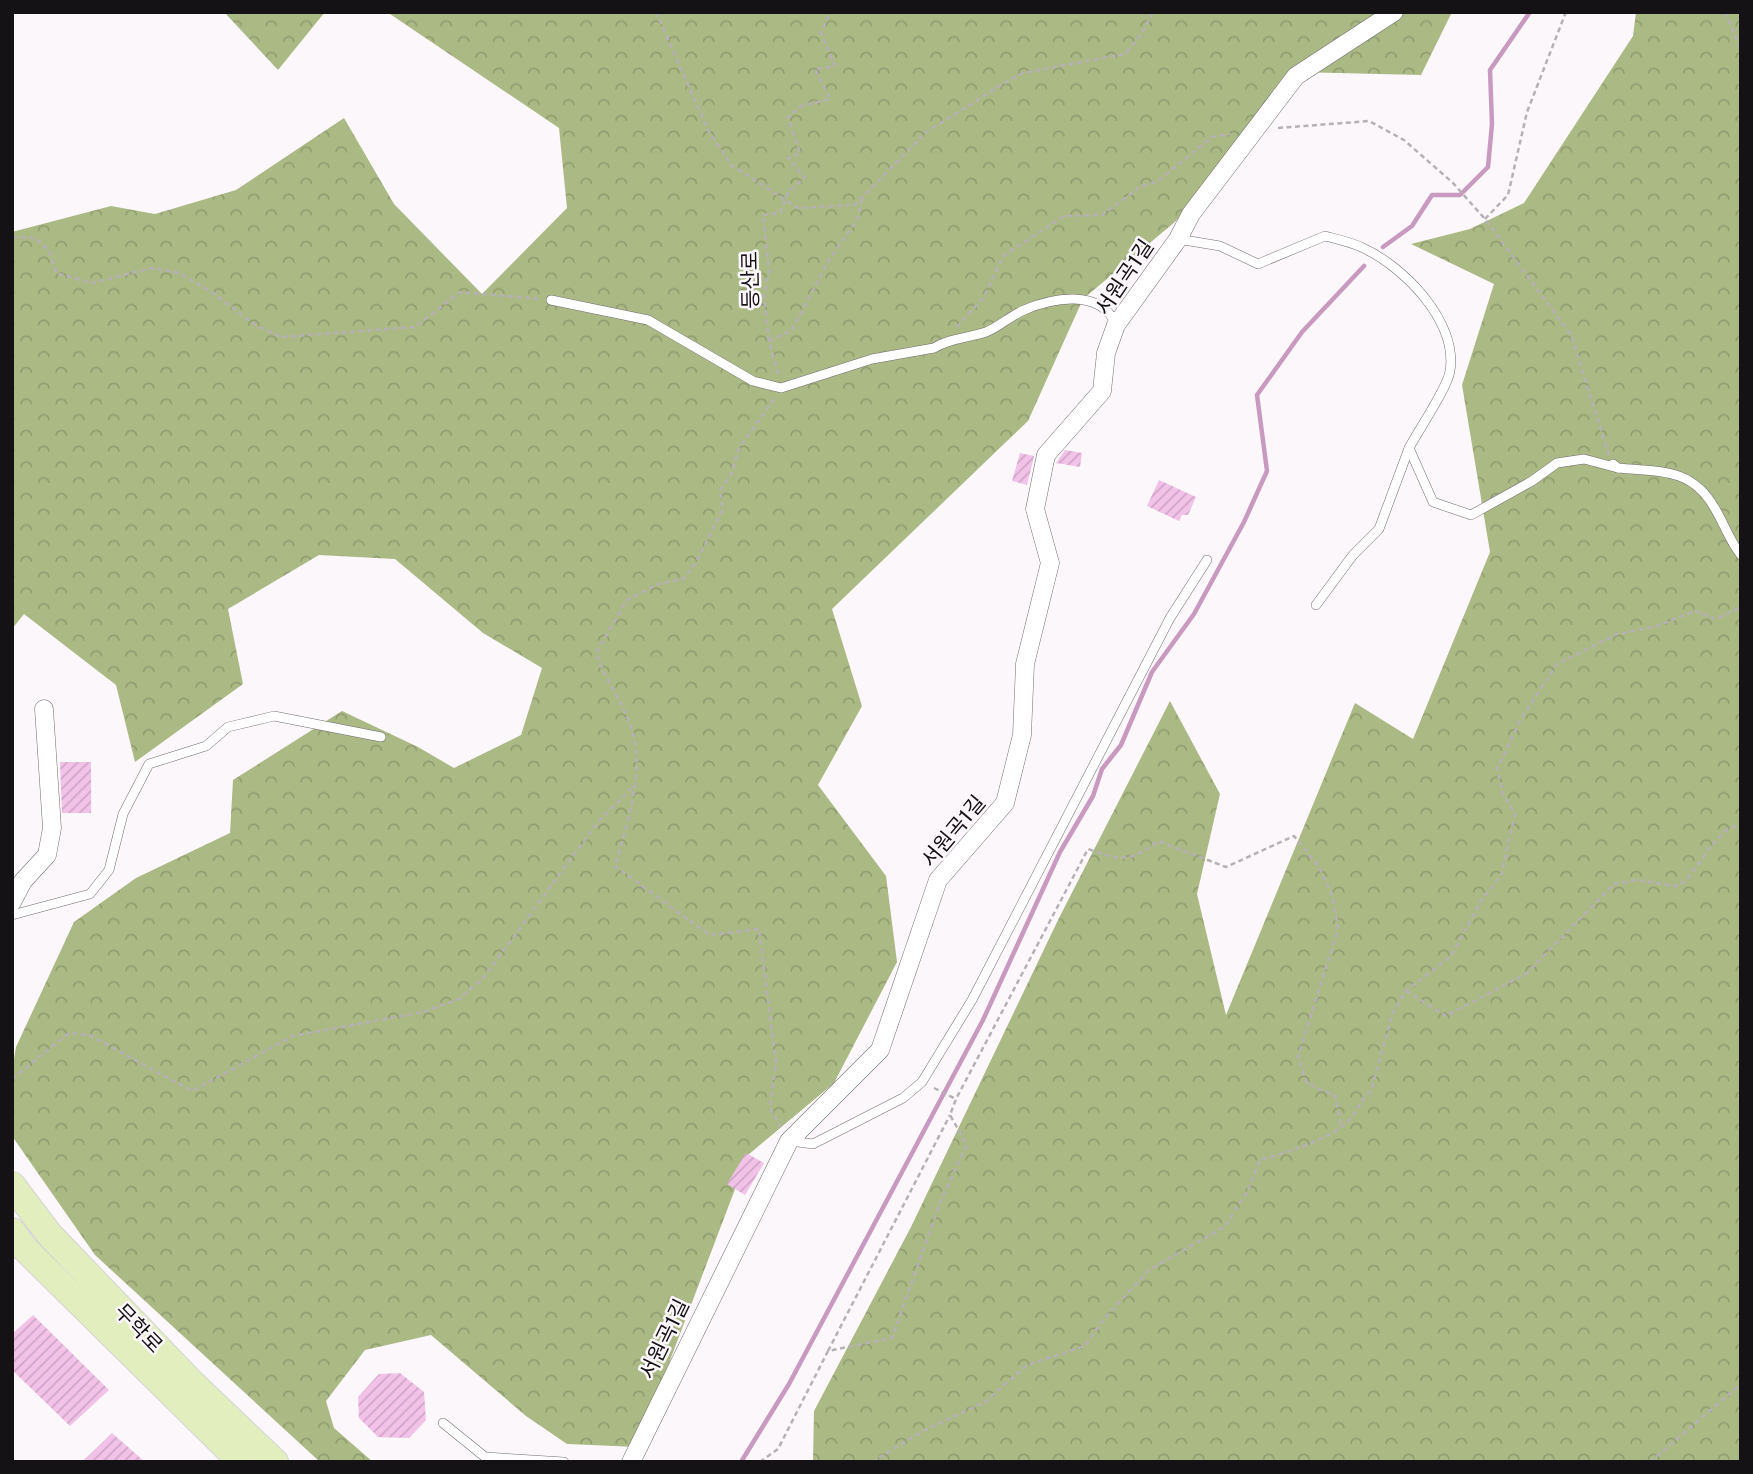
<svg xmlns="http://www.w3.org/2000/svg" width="1753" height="1474" font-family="'Public Sans','Noto Sans KR',sans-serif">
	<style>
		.forest { fill: url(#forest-crowns) }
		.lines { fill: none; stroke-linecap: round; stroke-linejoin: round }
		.stream { stroke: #c99abf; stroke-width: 4.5 }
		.building { fill: url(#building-hatch) }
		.lane-casing { stroke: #716d70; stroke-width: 10 }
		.street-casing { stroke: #716d70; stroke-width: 19 }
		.primary-casing { stroke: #d5d4d5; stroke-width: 28 }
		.path { stroke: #b5b1b4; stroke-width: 2.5; stroke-dasharray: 5 3.5; stroke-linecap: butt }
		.lane { stroke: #fff; stroke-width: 9 }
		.street { stroke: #fff; stroke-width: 18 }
		.primary { stroke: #e2eebe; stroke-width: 26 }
		.labels { text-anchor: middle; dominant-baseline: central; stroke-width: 5; stroke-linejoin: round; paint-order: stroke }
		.street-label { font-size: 21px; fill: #141214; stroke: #fcf7fb }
	</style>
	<defs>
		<pattern id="forest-crowns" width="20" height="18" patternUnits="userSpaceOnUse" patternTransform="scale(1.75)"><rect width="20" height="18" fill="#abb984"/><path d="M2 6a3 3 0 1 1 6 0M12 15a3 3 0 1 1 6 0" fill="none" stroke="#929e71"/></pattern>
		<pattern id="building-hatch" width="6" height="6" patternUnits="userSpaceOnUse" patternTransform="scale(1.75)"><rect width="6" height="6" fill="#f2c2e8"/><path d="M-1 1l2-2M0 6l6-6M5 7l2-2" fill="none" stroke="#cfa6c6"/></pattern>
	</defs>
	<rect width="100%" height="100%" fill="#fcf7fb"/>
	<g class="forest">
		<polygon points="224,12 325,12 278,70"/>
		<polygon points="387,12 1452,12 1421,75 1295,72 1176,221 1083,299 1028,421 832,609 862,706 818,785 886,876 897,962 834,1083 748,1155 637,1447 567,1444 526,1416 431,1335 365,1350 326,1401 334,1428 373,1462 320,1462 95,1255 12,1136 12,1071 16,1047 74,922 136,878 230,833 233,780 342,711 418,747 454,768 521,735 542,668 483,633 395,559 319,555 228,609 243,684 135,762 116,685 24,614 12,629 12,232 111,206 155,214 236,190 344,118 394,204 482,294 567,208 559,128"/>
		<polygon points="1636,12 1741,12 1741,1462 813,1462 814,1411 911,1227 1059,918 1170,701 1220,794 1197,894 1226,1015 1355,703 1413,739 1490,552 1462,385 1494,284 1411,244 1470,229 1524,203 1633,36"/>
	</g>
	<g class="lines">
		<g class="stream">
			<polyline points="1383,247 1412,226 1432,195 1460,195 1488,167 1492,124 1490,70 1530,12"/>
			<polyline points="741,1462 789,1384 983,1020 1060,852 1093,796 1102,769 1121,745 1152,672 1194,614 1244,522 1267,471 1257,395 1302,332 1364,266"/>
		</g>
	</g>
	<g class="building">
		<polygon points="1065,450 1082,453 1080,467 1056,463"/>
		<polygon points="1020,453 1034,456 1027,485 1012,481"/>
		<polygon points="1159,480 1196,497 1188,515 1182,515 1179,521 1147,506"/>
		<polygon points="60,762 91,762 91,813 62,813"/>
		<polygon points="746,1153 764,1163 745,1195 727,1184"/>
		<polygon points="33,1315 109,1390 70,1426 12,1370 12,1334"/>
		<polygon points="400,1373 424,1392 426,1420 409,1438 378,1437 359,1418 358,1397 379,1374"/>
		<polygon points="112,1433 145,1462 82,1462"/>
	</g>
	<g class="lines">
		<defs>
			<g id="lane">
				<path d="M1178,239L1220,246L1258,264L1325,236C1336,239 1350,242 1361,247C1404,266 1458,322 1450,371C1448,387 1418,431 1409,448L1433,502L1471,515L1532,481L1557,463L1584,459L1618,468"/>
				<path d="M551,300L648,320L753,381L781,388L872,359L934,348C949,338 969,338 986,332C999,327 1010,316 1024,310C1052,298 1099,288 1116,324"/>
				<path d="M1613,464L1618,468C1658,472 1691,467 1714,507C1724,523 1729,540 1741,555"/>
				<polyline points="1316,605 1353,555 1379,529 1409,448"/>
				<polyline points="12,915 90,894 109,870 123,814 149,764 206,746 228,727 274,716 381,737"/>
				<polyline points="791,1141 813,1144 903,1098 922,1082 972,1000 1170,618 1207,560"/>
				<polyline points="443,1423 485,1457 564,1462"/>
			</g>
			<g id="street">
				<polyline points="12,902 23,881 47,855 52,828 44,709"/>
				<polyline points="631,1462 789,1141 880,1050 938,880 1005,803 1022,735 1025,664 1050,563 1035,509 1046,455 1102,391 1106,353 1116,325 1178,239 1191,214 1296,76 1394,12"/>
			</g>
			<g id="primary">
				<polyline points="12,1185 49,1234 192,1383 275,1462"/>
				<polyline points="12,1231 25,1249 241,1462"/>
			</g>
		</defs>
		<use href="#lane" class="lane-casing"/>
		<use href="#street" class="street-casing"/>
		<use href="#primary" class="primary-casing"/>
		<g class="path">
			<polyline points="656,12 708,130 731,165 798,208 855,205 925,133 1003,84 1023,73 1125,54 1140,36 1153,12"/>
			<polyline points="1725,12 1741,50"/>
			<polyline points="1278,128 1369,121 1404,140 1453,183 1485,219 1571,335 1609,455"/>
			<polyline points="1485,219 1508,195 1527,112 1566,12"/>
			<polyline points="12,237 35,238 49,250 56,273 92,283 151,268 179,273 212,292 255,325 281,337 415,327 460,292 541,299"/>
			<polyline points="957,327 983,298 1004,255 1064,216 1102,215 1140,187 1158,181 1212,137 1230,134"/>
			<polyline points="769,341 792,330 829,260 857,220 862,200"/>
			<polyline points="778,374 769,341 764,296 769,271 763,215 780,213 789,191 805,178 788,158 800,153 788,117 801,106 830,99 815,69 835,66 821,33 830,12"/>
			<path d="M774,399L739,448L731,475L720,490L723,509L695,564L683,579L658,584L627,600L596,653C605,679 622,701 631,727C646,771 627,823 615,866L709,935L759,929L776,1063L770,1108L781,1127"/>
			<polyline points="1406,991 1446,1016 1527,973 1614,884 1637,880 1675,886 1686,881 1711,846 1725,831 1741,824"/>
			<polyline points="12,1079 69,1033 89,1035 192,1091 293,1036 423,1012 459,999 484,977 598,822 635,785"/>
			<polyline points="934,1088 956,1099"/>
			<polyline points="828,1351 950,1115"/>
			<path d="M760,1462L778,1449L828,1351L892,1338L941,1200L967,1145L950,1115L956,1099L1088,849C1121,861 1130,862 1158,841L1226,867L1294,836L1319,867L1332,895L1338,929L1298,1057L1307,1083L1335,1096L1341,1124"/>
			<path d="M872,1462L923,1431L985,1402L1027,1365L1085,1346L1102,1321L1149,1270L1224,1227L1246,1194L1260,1160C1288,1152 1331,1140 1351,1118C1359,1109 1361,1099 1371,1091L1393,1012L1406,991L1451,956L1481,901L1501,875L1515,814L1503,795L1497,769L1521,719L1557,664L1617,634L1654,627L1695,611L1716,619L1741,607"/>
			<polyline points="1650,1462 1741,1384"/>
		</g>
		<use href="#lane" class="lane"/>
		<use href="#street" class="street"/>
		<use href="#primary" class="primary"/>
	</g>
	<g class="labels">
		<g class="street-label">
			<text transform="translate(1124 277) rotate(-56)">서원곡1길</text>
			<text transform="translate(750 280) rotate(-91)">등산로</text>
			<text transform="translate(953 831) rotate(-50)">서원곡1길</text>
			<text transform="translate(139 1328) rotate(46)">무학로</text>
			<text transform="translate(664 1339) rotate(-64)">서원곡1길</text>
		</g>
	</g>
	<rect width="1753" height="1474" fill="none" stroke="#141214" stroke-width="28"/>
</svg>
